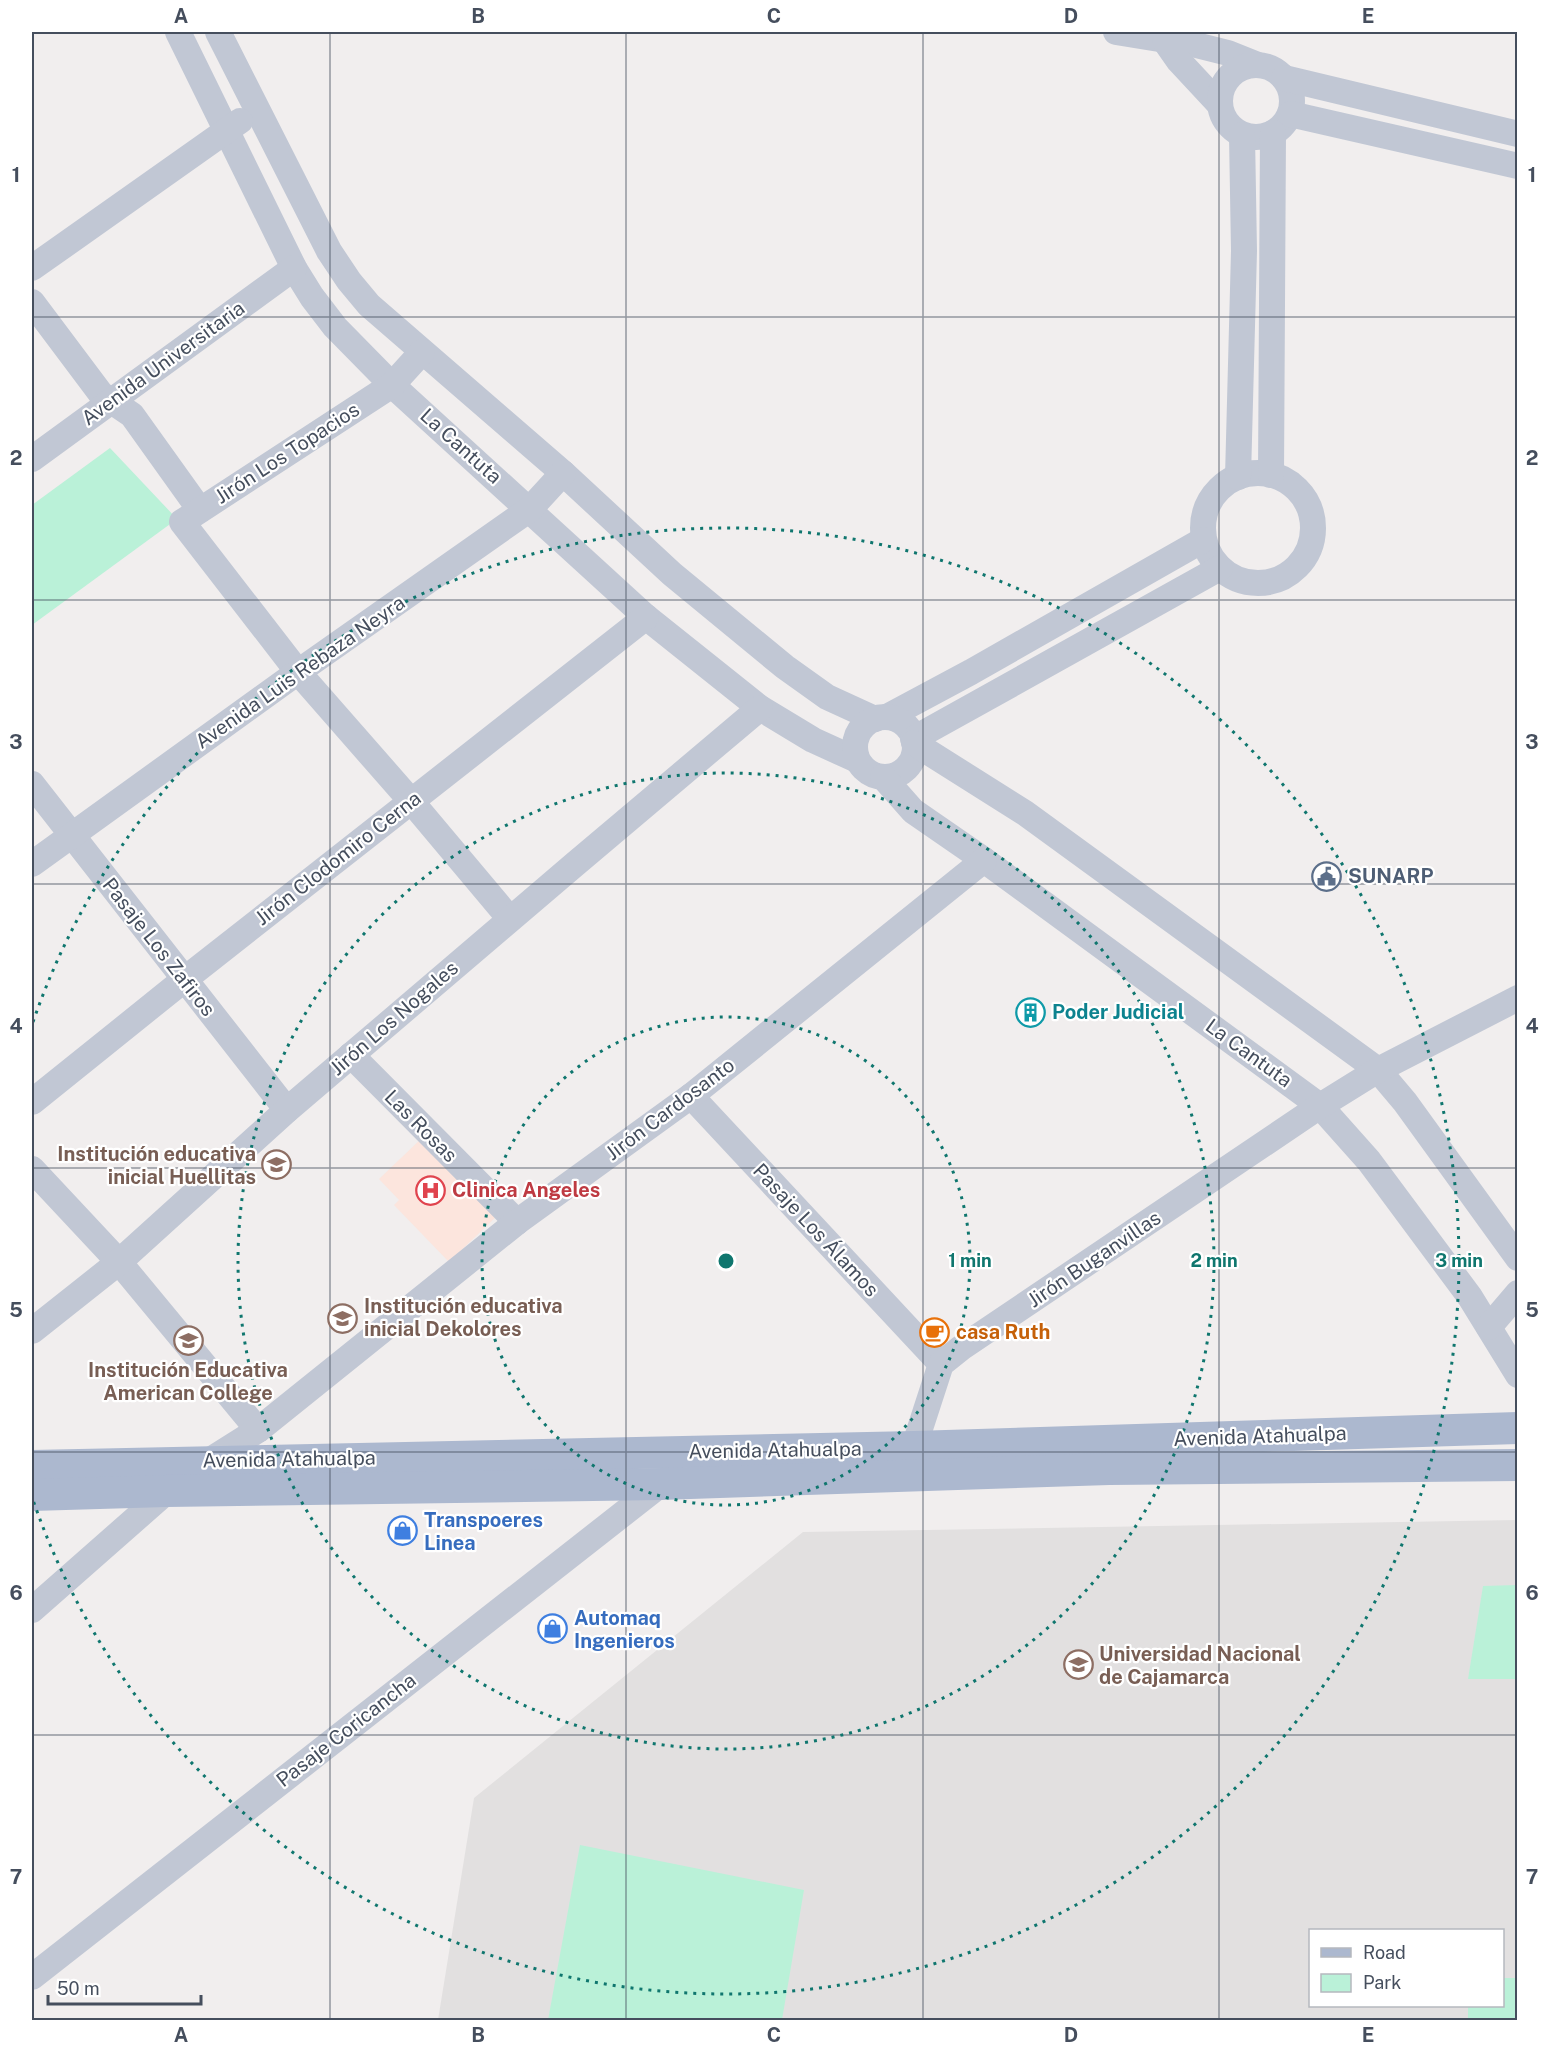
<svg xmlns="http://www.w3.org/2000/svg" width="1549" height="2052" font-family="'Public Sans',sans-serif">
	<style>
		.education { fill: #e2e0e0; fill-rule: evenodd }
		.medical { fill: #fce5dd }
		.green { fill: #baf1d8 }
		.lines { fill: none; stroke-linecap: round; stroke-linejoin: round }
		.minor { stroke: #c1c7d4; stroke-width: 26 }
		.major { stroke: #acb8cf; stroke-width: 32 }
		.grid { fill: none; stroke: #454e5d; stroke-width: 1.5; stroke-opacity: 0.55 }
		.ring { fill: none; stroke: #0f766e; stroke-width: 3; stroke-dasharray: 3 6 }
		.labels { text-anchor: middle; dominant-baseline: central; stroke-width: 4.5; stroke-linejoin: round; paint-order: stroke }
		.street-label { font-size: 20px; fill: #454e5d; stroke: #fff }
		.service-label { font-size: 20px; font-weight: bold; fill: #4e5e75; stroke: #fff; text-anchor: start }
		.culture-label { font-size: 20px; font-weight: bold; fill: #0d838f; stroke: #fff; text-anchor: start }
		.education-label { font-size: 20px; font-weight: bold; fill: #785e54; stroke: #fff; text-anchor: start }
		.health-label { font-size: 20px; font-weight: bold; fill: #be3a42; stroke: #fff; text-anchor: start }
		.food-label { font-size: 20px; font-weight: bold; fill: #c56008; stroke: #fff; text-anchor: start }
		.shop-label { font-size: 20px; font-weight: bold; fill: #366cbe; stroke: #fff; text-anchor: start }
		.centre { fill: #0f766e; stroke: #fff; stroke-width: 3 }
		.ring-label { font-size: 18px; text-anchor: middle; font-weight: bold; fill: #0f766e; stroke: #fff; stroke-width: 4.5; stroke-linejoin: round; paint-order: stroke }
		.neatline { fill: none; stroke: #454e5d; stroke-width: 2 }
		.grid-label { font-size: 20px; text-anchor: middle; font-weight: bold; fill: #454e5d }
	</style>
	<rect width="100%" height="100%" fill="#f1eeee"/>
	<path class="education" d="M1517,1520V2020H438L474,1798L803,1532ZM1310,1930H1502V2006H1310Z"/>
	<polygon class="medical" points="423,1137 498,1215 449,1262 394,1205 399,1200 379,1179"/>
	<g class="green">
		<polygon points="110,448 177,519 32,625 32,505"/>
		<polygon points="1517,1585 1517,1679 1468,1679 1483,1586"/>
		<polygon points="580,1845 804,1890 782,2020 548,2020"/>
		<polygon points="1503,1978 1517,1978 1517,2020 1468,2020 1468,2006 1502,2006"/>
	</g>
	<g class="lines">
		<g class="minor">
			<polyline points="178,32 294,268 312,297 335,327 392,385 646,617 760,708 813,740 857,760"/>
			<polyline points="218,32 329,251 349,281 369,305 563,473 672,574 785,667 827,697 875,719"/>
			<polyline points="1116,32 1196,45 1228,53 1258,65"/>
			<polyline points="1165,41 1179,61 1219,104"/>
			<circle cx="1256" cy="101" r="36"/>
			<polyline points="1284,78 1518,134"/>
			<polyline points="1290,114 1518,166"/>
			<polyline points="32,268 240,121"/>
			<polyline points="32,302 101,394 132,415 200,510"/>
			<polyline points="422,352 392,385 182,522 298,672 411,801 510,919"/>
			<polyline points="32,459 294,268"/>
			<circle cx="1258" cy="528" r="55"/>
			<polyline points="1271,475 1273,133"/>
			<polyline points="1238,477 1244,251 1242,135"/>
			<polyline points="887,717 971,672 1203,540"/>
			<circle cx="885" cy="747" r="30"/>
			<polyline points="913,739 1220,568"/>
			<polyline points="914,743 1025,813 1378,1070 1405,1102 1518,1258"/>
			<polyline points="883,777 913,811 984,860 1320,1106 1369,1161 1470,1297 1518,1375"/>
			<polyline points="32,784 287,1110"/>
			<polyline points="32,864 298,672 530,509 563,473"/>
			<polyline points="351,1055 517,1222"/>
			<polyline points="691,1096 941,1364"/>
			<polyline points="32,1102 185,979 646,617"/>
			<polyline points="32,1169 119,1262 258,1430"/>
			<polyline points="1489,1327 1518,1293"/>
			<polyline points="32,1331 119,1262 287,1110 574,865 760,708"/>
			<polyline points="914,1447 941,1364 961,1348 1320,1106 1378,1070 1518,998"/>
			<polyline points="204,1464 258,1430 517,1222 691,1096 984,860"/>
			<polyline points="32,1610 174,1485"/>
			<polyline points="32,1977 661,1484"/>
		</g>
		<g class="major">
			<polyline points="32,1466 914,1447 1518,1428"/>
			<polyline points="32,1495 166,1491 661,1484 1109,1469 1518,1465"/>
		</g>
	</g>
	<path class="grid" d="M330,32V2020M626,32V2020M923,32V2020M1219,32V2020M32,317H1518M32,600H1518M32,884H1518M32,1168H1518M32,1452H1518M32,1735H1518"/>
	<g class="ring">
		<circle cx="726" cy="1261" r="244"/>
		<circle cx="726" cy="1261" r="488"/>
		<path d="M33 1022A733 733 0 1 1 33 1500"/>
	</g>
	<defs>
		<symbol id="civic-ring" viewBox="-11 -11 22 22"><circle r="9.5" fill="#fff" stroke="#5c6f8a" stroke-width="1.5"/><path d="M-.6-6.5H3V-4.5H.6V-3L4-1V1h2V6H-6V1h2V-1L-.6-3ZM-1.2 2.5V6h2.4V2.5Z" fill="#5c6f8a"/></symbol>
		<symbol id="building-ring" viewBox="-11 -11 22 22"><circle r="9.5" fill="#fff" stroke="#0f9aa8" stroke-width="1.5"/><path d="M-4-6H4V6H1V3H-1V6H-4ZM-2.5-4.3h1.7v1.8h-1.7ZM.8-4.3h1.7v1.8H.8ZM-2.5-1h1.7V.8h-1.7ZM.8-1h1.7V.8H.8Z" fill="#0f9aa8"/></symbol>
		<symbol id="school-ring" viewBox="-11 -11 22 22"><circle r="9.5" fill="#fff" stroke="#8d6e63" stroke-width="1.5"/><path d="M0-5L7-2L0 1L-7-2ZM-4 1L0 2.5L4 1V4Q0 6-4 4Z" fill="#8d6e63"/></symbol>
		<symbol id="hospital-ring" viewBox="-11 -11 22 22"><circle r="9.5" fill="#fff" stroke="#e0444e" stroke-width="1.5"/><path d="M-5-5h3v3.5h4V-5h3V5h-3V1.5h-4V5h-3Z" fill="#e0444e"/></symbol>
		<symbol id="cafe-ring" viewBox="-11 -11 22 22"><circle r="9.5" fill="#fff" stroke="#e8710a" stroke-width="1.5"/><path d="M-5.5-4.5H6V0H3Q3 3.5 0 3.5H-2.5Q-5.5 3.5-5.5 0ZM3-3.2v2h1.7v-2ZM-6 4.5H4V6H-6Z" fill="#e8710a"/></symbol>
		<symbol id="shop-ring" viewBox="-11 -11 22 22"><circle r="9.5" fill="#fff" stroke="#3f7fe0" stroke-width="1.5"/><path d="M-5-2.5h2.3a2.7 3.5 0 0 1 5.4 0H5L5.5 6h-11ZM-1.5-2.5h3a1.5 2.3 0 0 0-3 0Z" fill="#3f7fe0"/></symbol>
		<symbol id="university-ring" viewBox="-11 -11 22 22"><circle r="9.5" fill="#fff" stroke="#8d6e63" stroke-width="1.5"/><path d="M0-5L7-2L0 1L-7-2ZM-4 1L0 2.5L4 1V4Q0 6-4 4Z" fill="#8d6e63"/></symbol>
	</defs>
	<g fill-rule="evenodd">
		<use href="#civic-ring" x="1310" y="860" width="33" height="33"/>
		<use href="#building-ring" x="1014" y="996" width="33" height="33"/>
		<use href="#school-ring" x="260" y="1148" width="33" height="33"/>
		<use href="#hospital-ring" x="414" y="1174" width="33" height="33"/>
		<use href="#school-ring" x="326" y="1302" width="33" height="33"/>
		<use href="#cafe-ring" x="918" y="1316" width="33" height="33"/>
		<use href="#school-ring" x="172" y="1324" width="33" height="33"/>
		<use href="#shop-ring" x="386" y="1514" width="33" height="33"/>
		<use href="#shop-ring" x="536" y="1612" width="33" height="33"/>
		<use href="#university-ring" x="1062" y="1648" width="33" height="33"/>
	</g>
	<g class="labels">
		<g class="street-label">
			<text transform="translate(163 363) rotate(-36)">Avenida Universitaria</text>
			<text transform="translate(461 446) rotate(42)">La Cantuta</text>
			<text transform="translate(287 453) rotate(-33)">Jirón Los Topacios</text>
			<text transform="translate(300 672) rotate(-35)">Avenida Luis Rebaza Neyra</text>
			<text transform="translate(338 858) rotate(-38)">Jirón Clodomiro Cerna</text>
			<text transform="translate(159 947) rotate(52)">Pasaje Los Zafiros</text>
			<text transform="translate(394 1018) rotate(-41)">Jirón Los Nogales</text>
			<text transform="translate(1249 1053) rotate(36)">La Cantuta</text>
			<text transform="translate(670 1109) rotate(-37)">Jirón Cardosanto</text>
			<text transform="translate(421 1126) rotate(45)">Las Rosas</text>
			<text transform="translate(816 1230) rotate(47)">Pasaje Los Álamos</text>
			<text transform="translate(1094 1259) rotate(-34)">Jirón Buganvillas</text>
			<text transform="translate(1260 1436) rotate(-2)">Avenida Atahualpa</text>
			<text transform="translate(775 1450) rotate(-1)">Avenida Atahualpa</text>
			<text transform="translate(289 1459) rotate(-1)">Avenida Atahualpa</text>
			<text transform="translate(346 1730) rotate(-38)">Pasaje Coricancha</text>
		</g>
		<g class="service-label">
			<text x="1348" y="876">SUNARP</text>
		</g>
		<g class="culture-label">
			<text x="1052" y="1012">Poder Judicial</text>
		</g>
		<g class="education-label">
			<text x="256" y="1154" text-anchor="end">Institución educativa<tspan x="256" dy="23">inicial Huellitas</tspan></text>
			<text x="364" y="1306">Institución educativa<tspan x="364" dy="23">inicial Dekolores</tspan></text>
			<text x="188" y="1370" text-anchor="middle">Institución Educativa<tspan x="188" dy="23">American College</tspan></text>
			<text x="1099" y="1654">Universidad Nacional<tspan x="1099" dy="23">de Cajamarca</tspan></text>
		</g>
		<g class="health-label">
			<text x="452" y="1190">Clinica Angeles</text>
		</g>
		<g class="food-label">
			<text x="956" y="1332">casa Ruth</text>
		</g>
		<g class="shop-label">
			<text x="424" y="1520">Transpoeres<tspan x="424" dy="23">Linea</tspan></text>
			<text x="574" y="1618">Automaq<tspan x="574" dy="23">Ingenieros</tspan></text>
		</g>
	</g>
	<circle cx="726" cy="1261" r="9" class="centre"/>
	<g class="ring-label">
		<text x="970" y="1267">1 min</text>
		<text x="1214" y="1267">2 min</text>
		<text x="1459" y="1267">3 min</text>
	</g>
	<rect width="1549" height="2052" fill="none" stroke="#ffffff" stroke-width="66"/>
	<rect x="1309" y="1929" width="195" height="78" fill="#ffffff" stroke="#b5b8be" stroke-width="1.5"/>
	<rect x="1321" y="1948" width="30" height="9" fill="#acb8cf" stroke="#b5b8be" stroke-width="1.5"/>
	<text x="1363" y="1959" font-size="18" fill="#454e5d">Road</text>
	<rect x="1321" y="1974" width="30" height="18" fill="#baf1d8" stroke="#b5b8be" stroke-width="1.5"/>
	<text x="1363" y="1989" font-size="18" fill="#454e5d">Park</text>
	<path d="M48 1995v9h153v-9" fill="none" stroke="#454e5d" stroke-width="3"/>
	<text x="57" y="1995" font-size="18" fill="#454e5d" stroke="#ffffff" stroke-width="4.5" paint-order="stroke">50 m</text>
	<rect x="33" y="33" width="1483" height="1986" class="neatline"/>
	<g class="grid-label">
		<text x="181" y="23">A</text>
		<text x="478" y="23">B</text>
		<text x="774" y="23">C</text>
		<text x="1071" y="23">D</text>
		<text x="1368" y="23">E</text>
		<text x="16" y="182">1</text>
		<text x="1532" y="182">1</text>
		<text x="16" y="465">2</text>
		<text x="1532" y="465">2</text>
		<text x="16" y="749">3</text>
		<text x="1532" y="749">3</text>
		<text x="16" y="1033">4</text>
		<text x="1532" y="1033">4</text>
		<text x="16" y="1317">5</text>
		<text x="1532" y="1317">5</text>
		<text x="16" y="1600">6</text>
		<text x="1532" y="1600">6</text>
		<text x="16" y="1884">7</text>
		<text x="1532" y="1884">7</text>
		<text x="181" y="2042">A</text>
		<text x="478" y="2042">B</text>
		<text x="774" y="2042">C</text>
		<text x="1071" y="2042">D</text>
		<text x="1368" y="2042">E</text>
	</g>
</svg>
